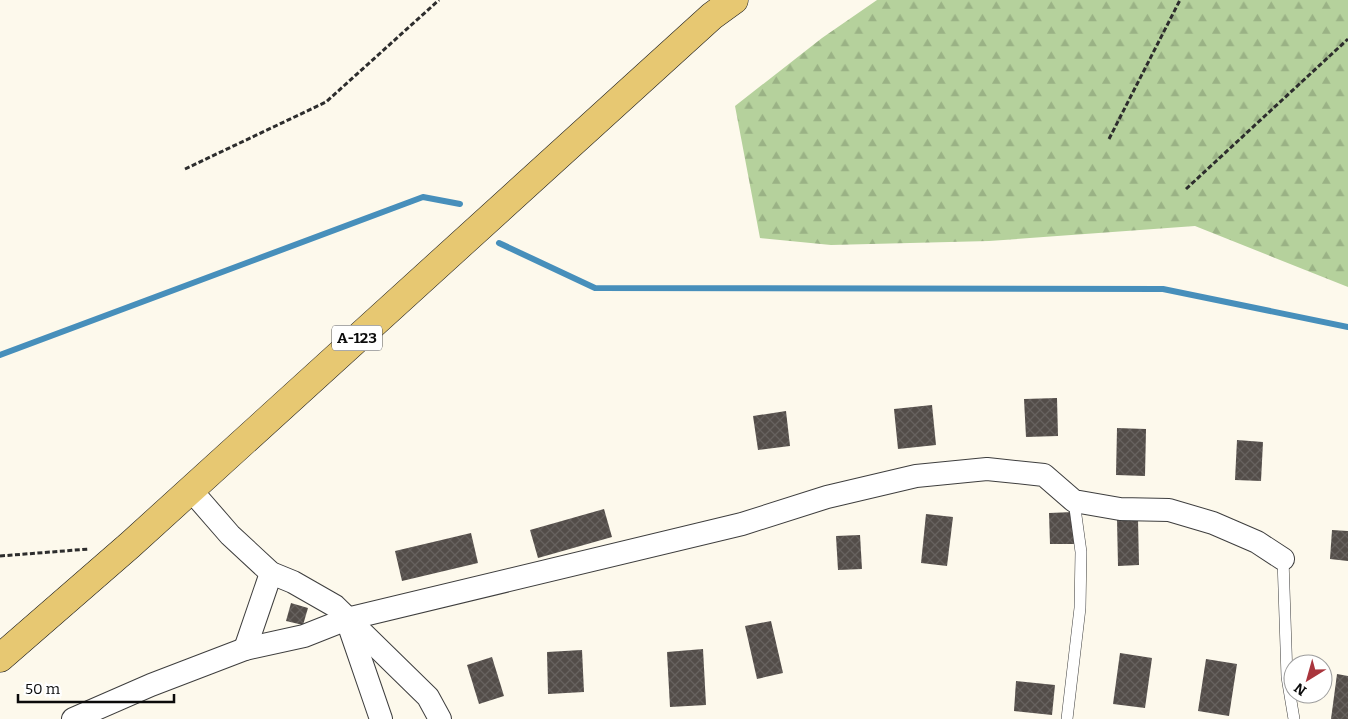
<svg xmlns="http://www.w3.org/2000/svg" width="1348" height="719" font-family="Bitter,serif">
	<style>
		.forest { fill: url(#forest-firs) }
		.lines { fill: none; stroke-linecap: round; stroke-linejoin: round }
		.stream { stroke: #478fbb; stroke-width: 6 }
		.building { fill: url(#building-cross-hatch) }
		.service-casing { stroke: #3e3e3e; stroke-width: 12 }
		.minor-casing { stroke: #3e3e3e; stroke-width: 24 }
		.primary-casing { stroke: #1c1c1c; stroke-width: 29 }
		.path { stroke: #2d2d2d; stroke-width: 3; stroke-dasharray: 5 2.5; stroke-linecap: butt }
		.service { stroke: #fff; stroke-width: 11 }
		.minor { stroke: #fff; stroke-width: 22 }
		.primary { stroke: #e7c872; stroke-width: 28 }
		.labels { text-anchor: middle; dominant-baseline: central; stroke-width: 5; stroke-linejoin: round; paint-order: stroke }
		.shield { fill: #fff; stroke: #545454; stroke-width: 1 }
		.shield-label { font-size: 15px; font-weight: bold; fill: #0b0b0b }
	</style>
	<defs>
		<pattern id="forest-firs" width="22" height="20" patternUnits="userSpaceOnUse" patternTransform="scale(1.25)"><rect width="22" height="20" fill="#b5d19c"/><path d="M5 1l3.5 6h-7zM16 11l3.5 6h-7z" fill="#9ab285"/></pattern>
		<pattern id="building-cross-hatch" width="8" height="8" patternUnits="userSpaceOnUse" patternTransform="scale(1.25)"><rect width="8" height="8" fill="#534d49"/><path d="M0 0l8 8M0 8l8-8" fill="none" stroke="#67625f"/></pattern>
	</defs>
	<rect width="100%" height="100%" fill="#fdf9ec"/>
	<polygon class="forest" points="877,0 1348,0 1348,287 1195,226 989,241 831,245 760,238 735,106 822,38"/>
	<g class="lines">
		<g class="stream">
			<polyline points="499,243 595,288 1163,289 1348,327"/>
			<polyline points="0,355 423,197 460,204"/>
		</g>
	</g>
	<g class="building">
		<polygon points="1057,398 1058,436 1026,437 1024,399"/>
		<polygon points="932,405 936,445 898,449 894,409"/>
		<polygon points="786,411 790,446 758,450 753,416"/>
		<polygon points="1117,428 1146,429 1145,476 1116,475"/>
		<polygon points="1237,440 1263,442 1261,481 1235,480"/>
		<polygon points="604,509 612,537 538,558 530,530"/>
		<polygon points="1073,512 1074,544 1050,544 1049,513"/>
		<polygon points="926,514 953,517 947,566 921,563"/>
		<polygon points="1117,519 1138,519 1139,565 1118,566"/>
		<polygon points="1332,530 1348,531 1348,561 1330,559"/>
		<polygon points="471,533 478,563 402,581 395,551"/>
		<polygon points="860,535 862,569 838,570 836,536"/>
		<polygon points="291,603 308,608 303,625 286,621"/>
		<polygon points="771,621 783,673 757,679 745,626"/>
		<polygon points="703,649 706,705 670,707 667,652"/>
		<polygon points="582,650 584,692 548,694 547,652"/>
		<polygon points="1120,653 1152,658 1145,708 1113,704"/>
		<polygon points="492,657 504,696 479,704 467,665"/>
		<polygon points="1206,659 1237,664 1229,716 1198,711"/>
		<polygon points="1337,674 1348,676 1348,719 1331,719"/>
		<polygon points="1016,681 1055,685 1052,715 1014,711"/>
	</g>
	<g class="lines">
		<defs>
			<g id="service">
				<polyline points="1283,559 1287,677 1294,719"/>
				<polyline points="1067,719 1080,608 1081,552 1074,501"/>
			</g>
			<g id="minor">
				<polyline points="190,489 230,535 271,573 293,582 335,606 428,697 440,719"/>
				<polyline points="348,623 381,719"/>
				<polyline points="245,649 271,573"/>
				<polyline points="73,719 151,685 245,649 304,636 347,619 742,524 827,497 916,476 987,469 1044,475 1074,501 1120,509 1169,510 1213,523 1257,542 1283,559"/>
			</g>
			<polyline id="primary" points="0,658 130,545 712,16 734,0"/>
		</defs>
		<use href="#service" class="service-casing"/>
		<use href="#minor" class="minor-casing"/>
		<use href="#primary" class="primary-casing"/>
		<g class="path">
			<polyline points="1109,139 1180,0"/>
			<polyline points="185,169 326,102 439,0"/>
			<polyline points="1186,189 1348,39"/>
			<polyline points="0,556 89,549"/>
		</g>
		<use href="#service" class="service"/>
		<use href="#minor" class="minor"/>
		<use href="#primary" class="primary"/>
	</g>
	<g class="labels">
		<rect class="shield" x="332" y="325.5" width="50" height="25" rx="4"/>
		<g class="shield-label">
			<text x="357" y="338">А-123</text>
		</g>
	</g>
	<g transform="translate(1308 679) rotate(217)"><circle r="24" fill="#ffffff" stroke="#9d9d9d"/>
	<path d="M0-4L9 19L0 12L-9 19Z" fill="#a9353d"/>
	<text y="-8" font-size="14" font-weight="bold" text-anchor="middle" fill="#0b0b0b">N</text>
	</g>
	<path d="M18 694v8h156v-8" fill="none" stroke="#0b0b0b" stroke-width="2.5"/>
	<text x="25" y="694" font-size="15" fill="#0b0b0b" stroke="#ffffff" stroke-width="4" paint-order="stroke">50 m</text>
</svg>
